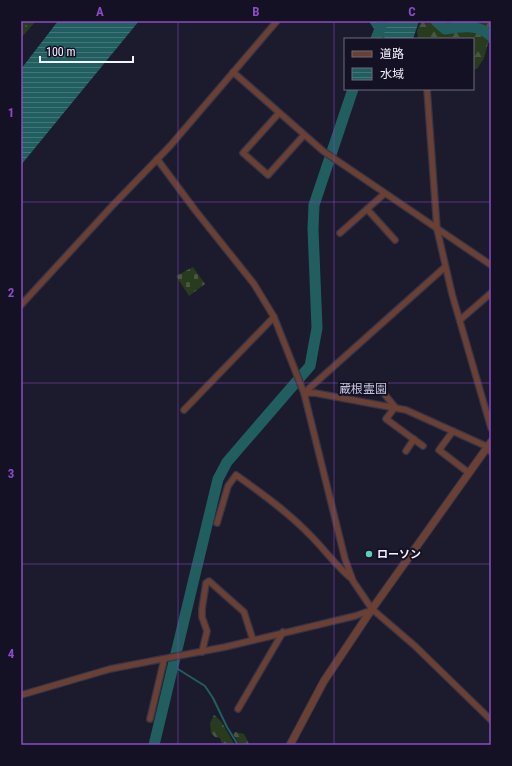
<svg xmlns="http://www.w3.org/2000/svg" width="512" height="766" font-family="'Roboto Condensed','Noto Sans JP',sans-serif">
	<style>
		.grass { fill: url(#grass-dots) }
		.forest { fill: url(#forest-firs) }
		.cemetery { fill: url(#cemetery-stones) }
		.water { fill: url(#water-rules) }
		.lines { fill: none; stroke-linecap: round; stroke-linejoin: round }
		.stream { stroke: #215e60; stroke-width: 2 }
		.river { stroke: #215e60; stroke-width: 11 }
		.minor-casing { stroke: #363446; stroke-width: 8 }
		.tertiary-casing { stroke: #363446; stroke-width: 9 }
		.minor { stroke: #694033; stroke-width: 5.5 }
		.tertiary { stroke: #694033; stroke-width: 7 }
		.grid { fill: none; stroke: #8d4ac8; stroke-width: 1; stroke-opacity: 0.55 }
		.poi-dot { fill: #5cceba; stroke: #131123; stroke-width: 1.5 }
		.labels { text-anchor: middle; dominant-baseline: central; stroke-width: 4; stroke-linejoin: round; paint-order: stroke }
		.poi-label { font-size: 11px; font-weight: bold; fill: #f3f2fe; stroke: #131123; text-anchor: start }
		.neighbourhood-label { font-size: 12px; fill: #c3c2dc; stroke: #131123 }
		.neatline { fill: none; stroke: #8d4ac8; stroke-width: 1.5 }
		.grid-label { font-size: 13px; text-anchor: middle; font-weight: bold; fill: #8d4ac8 }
	</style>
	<defs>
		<pattern id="grass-dots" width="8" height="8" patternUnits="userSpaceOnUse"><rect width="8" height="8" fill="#283b1e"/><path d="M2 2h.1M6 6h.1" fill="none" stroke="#485840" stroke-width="1.8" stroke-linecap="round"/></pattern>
		<pattern id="forest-firs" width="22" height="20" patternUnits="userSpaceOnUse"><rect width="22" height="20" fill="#283b1e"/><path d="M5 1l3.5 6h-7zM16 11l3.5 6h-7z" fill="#485840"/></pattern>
		<pattern id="cemetery-stones" width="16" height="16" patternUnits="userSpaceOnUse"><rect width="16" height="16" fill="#283b1e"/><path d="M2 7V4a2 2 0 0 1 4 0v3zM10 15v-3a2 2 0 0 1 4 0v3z" fill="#485840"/></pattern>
		<pattern id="water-rules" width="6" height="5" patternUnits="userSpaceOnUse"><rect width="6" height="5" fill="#215e60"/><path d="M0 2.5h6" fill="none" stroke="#427678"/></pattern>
	</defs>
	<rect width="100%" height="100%" fill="#1c1a2d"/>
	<polygon class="grass" points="21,21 36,21 21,38"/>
	<g class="forest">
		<polygon points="421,21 491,21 491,42 488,43 484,58 477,69 473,69 473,39 418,39 417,31"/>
		<polygon points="214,715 221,721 235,745 222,744 220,738 215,737 211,733 210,723"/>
		<polygon points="235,732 244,734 250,745 240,745 233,734"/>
	</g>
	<polygon class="cemetery" points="193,267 205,284 189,296 176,276"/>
	<g class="water">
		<polygon points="58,21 139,21 21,165 21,69"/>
		<path d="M371,21H419L413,39C390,39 384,44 370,23Z"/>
	</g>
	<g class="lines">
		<polyline class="stream" points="173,666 205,686 213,698 227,727 238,745"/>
		<g class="river">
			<path d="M436,21L445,29C462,26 478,24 491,36"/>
			<polyline points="376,39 383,21"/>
			<polyline points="154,745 218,479 227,462 310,366 317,328 313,229 314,205 353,89"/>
		</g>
		<defs>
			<g id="minor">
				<polyline points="233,72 323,151 491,265"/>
				<polyline points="427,89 437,229 452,294 491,428"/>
				<polyline points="279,113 243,153 268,175 304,135"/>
				<polyline points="157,159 195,210 254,284 274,317 304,393 345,559 353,581 372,609 415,646 491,720"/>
				<polyline points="367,209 395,240"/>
				<polyline points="340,233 384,194"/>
				<polyline points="21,305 113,205 170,146 277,21"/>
				<polyline points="460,320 491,293"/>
				<polyline points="381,390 395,407 386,419 423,446"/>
				<polyline points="304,393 315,393 406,410 488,447 491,452"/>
				<polyline points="304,393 445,267"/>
				<polyline points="184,410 274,317"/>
				<polyline points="453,431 439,450 469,473"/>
				<polyline points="406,451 414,439"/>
				<path d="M217,523L228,486L236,475C263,494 289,513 311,536C325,550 337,567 352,579"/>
				<polyline points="202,652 207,631 202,617 202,609 206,583 209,581 244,612 253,640"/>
				<polyline points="21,695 110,669 225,647 355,616 372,610"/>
				<polyline points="238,709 283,632"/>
				<polyline points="150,719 164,660"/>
			</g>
			<polyline id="tertiary" points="290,745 324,681 372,609 491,442"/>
		</defs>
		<use href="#minor" class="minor-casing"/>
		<use href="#tertiary" class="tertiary-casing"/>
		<use href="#minor" class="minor"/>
		<use href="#tertiary" class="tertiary"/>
	</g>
	<path class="grid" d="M178,21V745M334,21V745M21,202H491M21,383H491M21,564H491"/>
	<circle class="poi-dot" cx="369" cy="554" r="4"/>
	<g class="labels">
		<g class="poi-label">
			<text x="377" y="554">ローソン</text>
		</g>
		<g class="neighbourhood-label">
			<text x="363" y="389">蔵根霊園</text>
		</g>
	</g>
	<rect width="512" height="766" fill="none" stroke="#131123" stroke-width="44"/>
	<rect x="344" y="38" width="130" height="52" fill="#131123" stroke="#6d6b7b"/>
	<rect x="352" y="51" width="20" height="6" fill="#694033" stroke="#6d6b7b"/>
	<text x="380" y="58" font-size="12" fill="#f3f2fe">道路</text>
	<rect x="352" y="68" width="20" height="12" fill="url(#water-rules)" stroke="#6d6b7b"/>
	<text x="380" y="78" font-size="12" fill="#f3f2fe">水域</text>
	<path d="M40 56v6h93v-6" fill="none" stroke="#f3f2fe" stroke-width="2"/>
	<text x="46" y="56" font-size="12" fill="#f3f2fe" stroke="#131123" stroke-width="3" paint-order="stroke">100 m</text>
	<rect x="22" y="22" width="468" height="722" class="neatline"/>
	<g class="grid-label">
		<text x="100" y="16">A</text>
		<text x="256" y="16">B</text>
		<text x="412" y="16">C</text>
		<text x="11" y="117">1</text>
		<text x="11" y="297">2</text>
		<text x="11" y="478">3</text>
		<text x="11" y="658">4</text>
	</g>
</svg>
